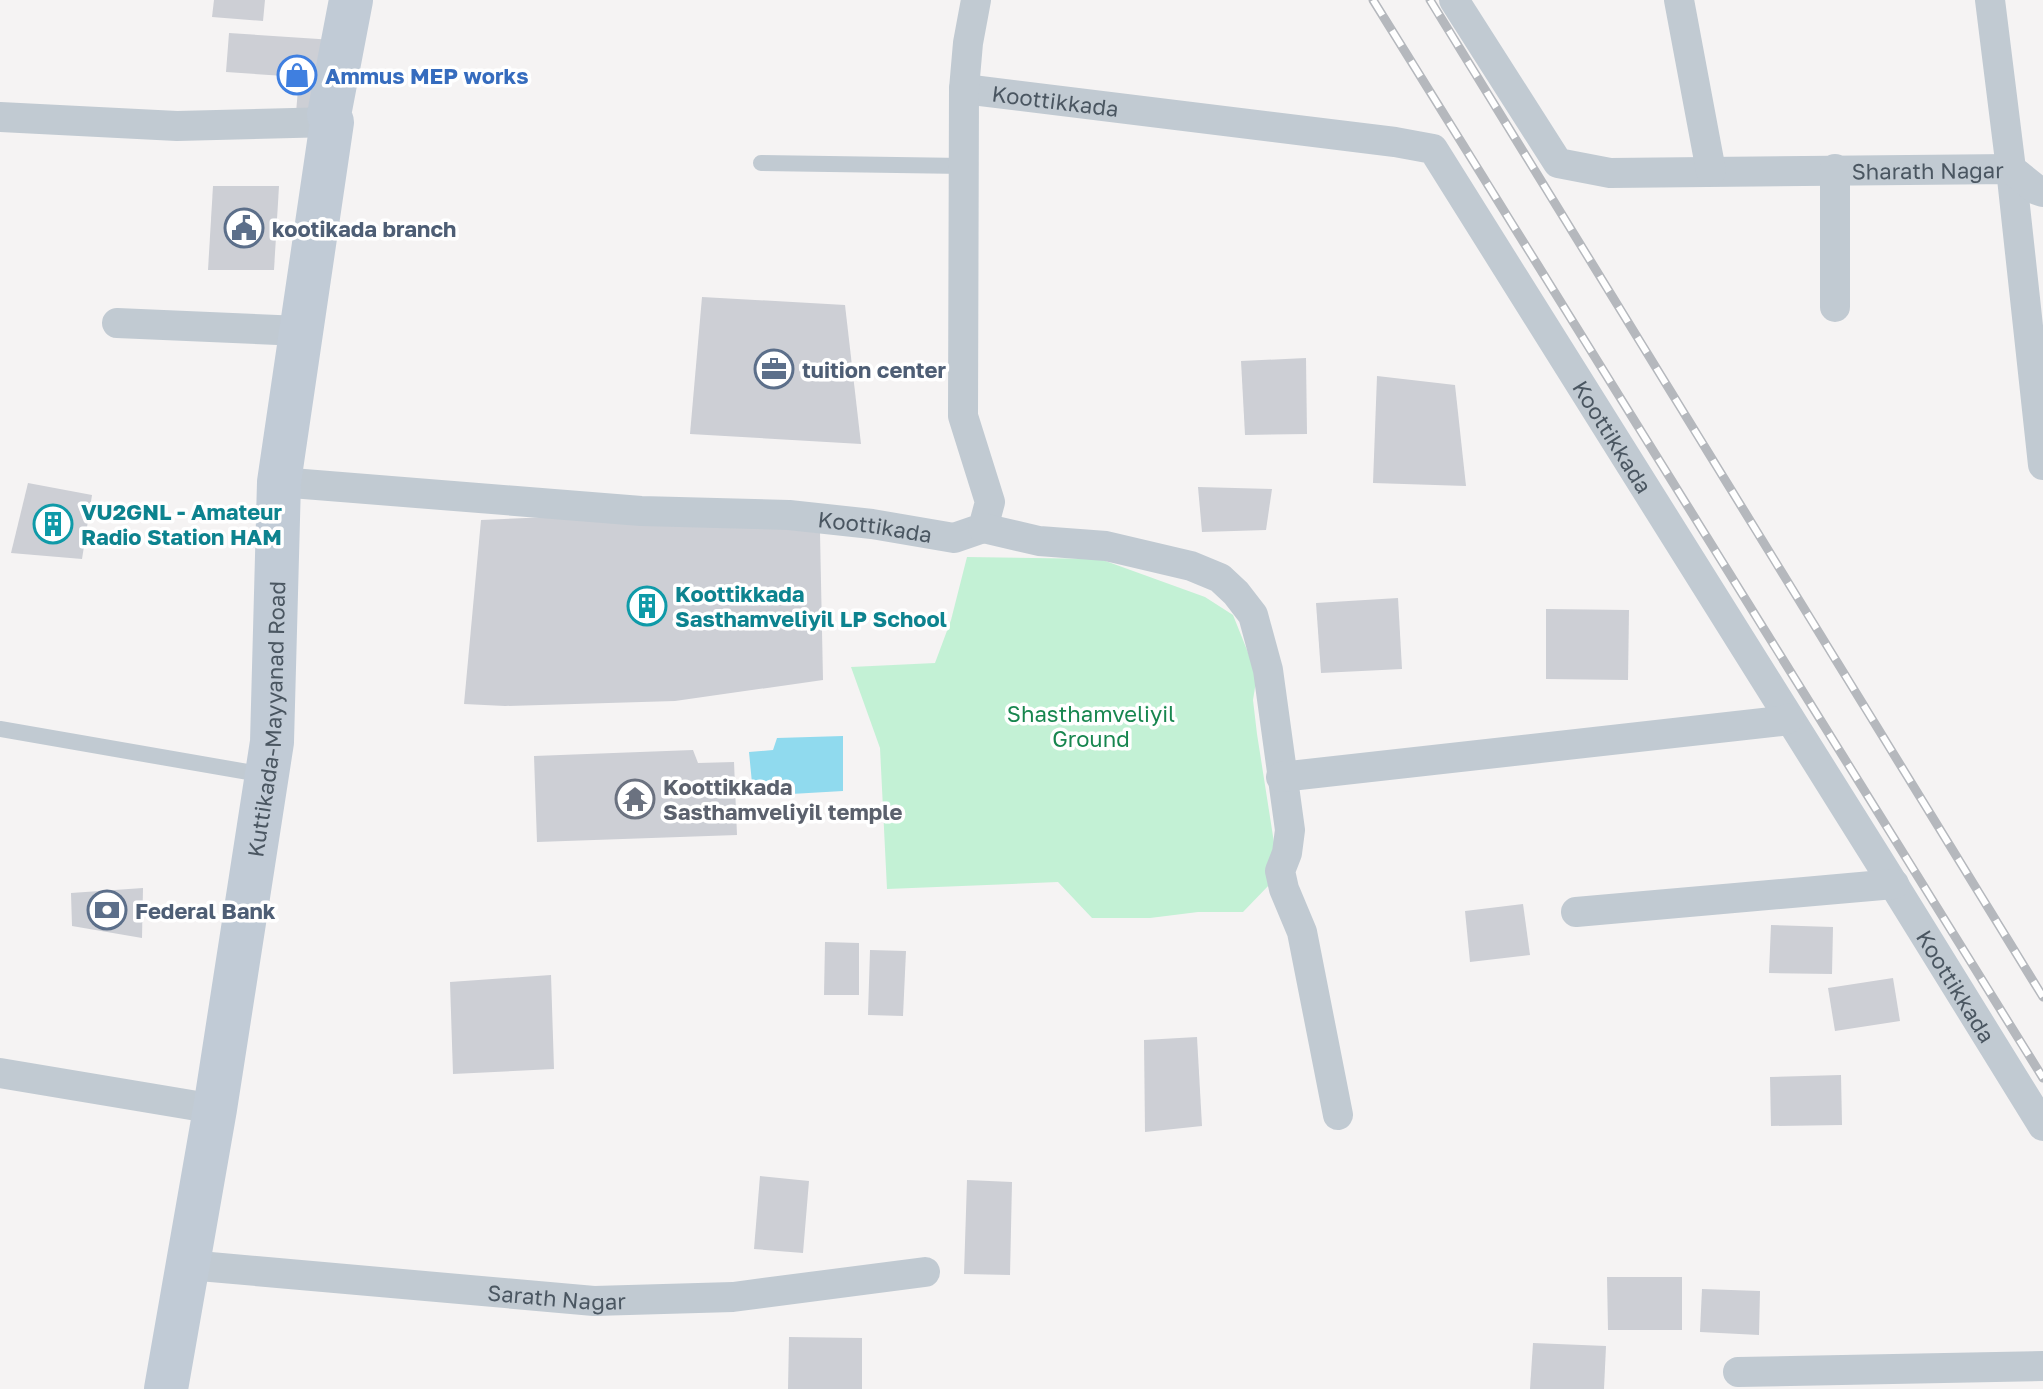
<svg xmlns="http://www.w3.org/2000/svg" width="2043" height="1389" font-family="'Golos Text',sans-serif">
	<style>
		.green { fill: #c3f1d5 }
		.water { fill: #90daee }
		.building { fill: #cdcfd5 }
		.lines { fill: none; stroke-linecap: round; stroke-linejoin: round }
		.service { stroke: #c1cad2; stroke-width: 16 }
		.minor { stroke: #c1cad2; stroke-width: 30 }
		.secondary { stroke: #c1cbd6; stroke-width: 44 }
		.rail-casing { stroke: #b5b8bd; stroke-width: 9 }
		.rail { stroke: #fff; stroke-width: 6; stroke-dasharray: 18; stroke-linecap: butt }
		.labels { text-anchor: middle; dominant-baseline: central; stroke-width: 7; stroke-linejoin: round; paint-order: stroke }
		.shop-label { font-size: 22px; font-weight: bold; fill: #366cbe; stroke: #fff; text-anchor: start }
		.street-label { font-size: 22px; fill: #4a5661; stroke: #fff }
		.service-label { font-size: 22px; font-weight: bold; fill: #4e5e75; stroke: #fff; text-anchor: start }
		.culture-label { font-size: 22px; font-weight: bold; fill: #0d838f; stroke: #fff; text-anchor: start }
		.park-label { font-size: 22px; fill: #17864f; stroke: #fff }
		.worship-label { font-size: 22px; font-weight: bold; fill: #5b616d; stroke: #fff; text-anchor: start }
	</style>
	<rect width="100%" height="100%" fill="#f5f3f3"/>
	<polygon class="green" points="967,557 1100,559 1205,597 1233,615 1257,675 1253,700 1257,734 1275,849 1271,883 1243,912 1198,912 1150,918 1092,918 1058,882 887,889 880,748 851,667 935,663 951,620"/>
	<polygon class="water" points="843,736 843,791 774,795 773,781 752,783 749,752 773,750 777,738"/>
	<g class="building">
		<polygon points="214,0 265,0 263,21 212,17"/>
		<polygon points="229,33 334,40 329,115 296,113 299,77 226,72"/>
		<polygon points="213,186 279,186 274,270 208,270"/>
		<polygon points="702,297 845,305 861,444 690,434"/>
		<polygon points="1306,358 1307,434 1245,435 1241,361"/>
		<polygon points="1377,376 1455,385 1466,486 1373,483"/>
		<polygon points="28,483 92,495 82,559 11,553"/>
		<polygon points="1198,487 1272,489 1266,530 1202,532"/>
		<polygon points="574,516 750,524 820,533 823,680 675,701 505,706 464,704 481,520"/>
		<polygon points="1398,598 1402,669 1321,673 1316,603"/>
		<polygon points="1546,609 1629,610 1628,680 1546,679"/>
		<polygon points="693,750 698,763 734,762 737,835 537,842 534,756"/>
		<polygon points="143,888 142,938 72,926 71,893"/>
		<polygon points="1523,904 1530,955 1470,962 1465,911"/>
		<polygon points="1771,925 1833,927 1832,974 1769,973"/>
		<polygon points="825,942 859,943 859,995 824,995"/>
		<polygon points="870,950 906,951 903,1016 868,1015"/>
		<polygon points="551,975 554,1069 453,1074 450,982"/>
		<polygon points="1893,978 1900,1021 1835,1031 1828,988"/>
		<polygon points="1197,1037 1202,1126 1145,1132 1144,1040"/>
		<polygon points="1841,1075 1842,1125 1771,1126 1770,1077"/>
		<polygon points="760,1176 809,1181 803,1253 754,1249"/>
		<polygon points="967,1180 1012,1182 1010,1275 964,1274"/>
		<polygon points="1607,1277 1682,1277 1682,1330 1608,1330"/>
		<polygon points="1702,1289 1760,1291 1759,1335 1700,1332"/>
		<polygon points="789,1337 862,1338 862,1389 788,1389"/>
		<polygon points="1533,1343 1606,1346 1604,1389 1530,1389"/>
	</g>
	<g class="lines">
		<g class="service">
			<polyline points="761,163 964,166"/>
			<polyline points="0,729 265,775"/>
		</g>
		<g class="minor">
			<path id="s1" d="M1454,0L1558,163L1610,173L2011,169L2043,465"/>
			<polyline points="1679,0 1711,171"/>
			<polyline points="1990,0 2011,169 2037,190 2043,192"/>
			<path id="s2" d="M964,89L1395,142L1433,149L1884,869L2043,1126"/>
			<polyline points="0,117 177,126 332,122"/>
			<polyline points="1835,169 1835,307"/>
			<polyline points="117,323 301,331"/>
			<path id="s3" d="M279,482L641,511L789,515L872,524L954,538L983,528L990,502L963,416L964,89L968,43L976,0"/>
			<polyline points="983,528 1039,541 1106,546 1191,566 1220,578 1236,593 1253,615 1268,670 1290,830 1287,853 1280,871 1284,889 1302,932 1338,1115"/>
			<polyline points="1281,777 1781,721 1789,718"/>
			<polyline points="1576,912 1894,884"/>
			<polyline points="0,1073 215,1109"/>
			<path id="s4" d="M188,1265L594,1301L733,1297L925,1272"/>
			<polyline points="1738,1372 2043,1366"/>
		</g>
		<path class="secondary" id="s5" d="M166,1389L215,1109L272,742L279,482L332,122L329,115L351,0"/>
		<defs>
			<g id="rail">
				<polyline points="1373,0 2043,1078"/>
				<polyline points="1430,0 2043,997"/>
			</g>
		</defs>
		<use href="#rail" class="rail-casing"/>
		<use href="#rail" class="rail"/>
	</g>
	<defs>
		<symbol id="shop-ring" viewBox="-11 -11 22 22"><circle r="9.5" fill="#fff" stroke="#3f7fe0" stroke-width="1.5"/><path d="M-5-2.5h2.3a2.7 3.5 0 0 1 5.4 0H5L5.5 6h-11ZM-1.5-2.5h3a1.5 2.3 0 0 0-3 0Z" fill="#3f7fe0"/></symbol>
		<symbol id="civic-ring" viewBox="-11 -11 22 22"><circle r="9.5" fill="#fff" stroke="#5c6f8a" stroke-width="1.5"/><path d="M-.6-6.5H3V-4.5H.6V-3L4-1V1h2V6H-6V1h2V-1L-.6-3ZM-1.2 2.5V6h2.4V2.5Z" fill="#5c6f8a"/></symbol>
		<symbol id="office-ring" viewBox="-11 -11 22 22"><circle r="9.5" fill="#fff" stroke="#5c6f8a" stroke-width="1.5"/><path d="M-6-3h4V-5.5h4V-3h4V5H-6ZM-1-4.5V-3h2v-1.5ZM-6 0V1H6V0Z" fill="#5c6f8a"/></symbol>
		<symbol id="building-ring" viewBox="-11 -11 22 22"><circle r="9.5" fill="#fff" stroke="#0f9aa8" stroke-width="1.5"/><path d="M-4-6H4V6H1V3H-1V6H-4ZM-2.5-4.3h1.7v1.8h-1.7ZM.8-4.3h1.7v1.8H.8ZM-2.5-1h1.7V.8h-1.7ZM.8-1h1.7V.8H.8Z" fill="#0f9aa8"/></symbol>
		<symbol id="temple-ring" viewBox="-11 -11 22 22"><circle r="9.5" fill="#fff" stroke="#6b7280" stroke-width="1.5"/><path d="M0-6L5-2H3V0L6.5 2.5H4V6H1.5V3h-3V6H-4V2.5H-6.5L-3 0V-2H-5Z" fill="#6b7280"/></symbol>
		<symbol id="bank-ring" viewBox="-11 -11 22 22"><circle r="9.5" fill="#fff" stroke="#5c6f8a" stroke-width="1.5"/><path d="M-6-4H6V4H-6ZM0-2.3a2.3 2.3 0 1 0 0 4.6a2.3 2.3 0 1 0 0-4.6Z" fill="#5c6f8a"/></symbol>
	</defs>
	<g fill-rule="evenodd">
		<use href="#shop-ring" x="275" y="53" width="44" height="44"/>
		<use href="#civic-ring" x="222" y="206" width="44" height="44"/>
		<use href="#office-ring" x="752" y="347" width="44" height="44"/>
		<use href="#building-ring" x="31" y="502" width="44" height="44"/>
		<use href="#building-ring" x="625" y="584" width="44" height="44"/>
		<use href="#temple-ring" x="613" y="777" width="44" height="44"/>
		<use href="#bank-ring" x="85" y="888" width="44" height="44"/>
	</g>
	<g class="labels">
		<g class="shop-label">
			<text x="325" y="75">Ammus MEP works</text>
		</g>
		<g class="street-label">
			<text stroke="none"><textPath href="#s2" startOffset="92">Koottikkada</textPath></text>
			<text stroke="none"><textPath href="#s1" startOffset="564">Sharath Nagar</textPath></text>
			<text stroke="none"><textPath href="#s2" startOffset="812">Koottikkada</textPath></text>
			<text stroke="none"><textPath href="#s3" startOffset="598">Koottikada</textPath></text>
			<text stroke="none"><textPath href="#s5" startOffset="678">Kuttikada-Mayyanad Road</textPath></text>
			<text stroke="none"><textPath href="#s2" startOffset="1460">Koottikkada</textPath></text>
			<text stroke="none"><textPath href="#s4" startOffset="370">Sarath Nagar</textPath></text>
		</g>
		<g class="service-label">
			<text x="272" y="228">kootikada branch</text>
			<text x="802" y="369">tuition center</text>
			<text x="135" y="910">Federal Bank</text>
		</g>
		<g class="culture-label">
			<text x="81" y="511">VU2GNL - Amateur<tspan x="81" dy="25">Radio Station HAM</tspan></text>
			<text x="675" y="593">Koottikkada<tspan x="675" dy="25">Sasthamveliyil LP School</tspan></text>
		</g>
		<g class="park-label">
			<text x="1091" y="713">Shasthamveliyil<tspan x="1091" dy="25">Ground</tspan></text>
		</g>
		<g class="worship-label">
			<text x="663" y="786">Koottikkada<tspan x="663" dy="25">Sasthamveliyil temple</tspan></text>
		</g>
	</g>
</svg>
